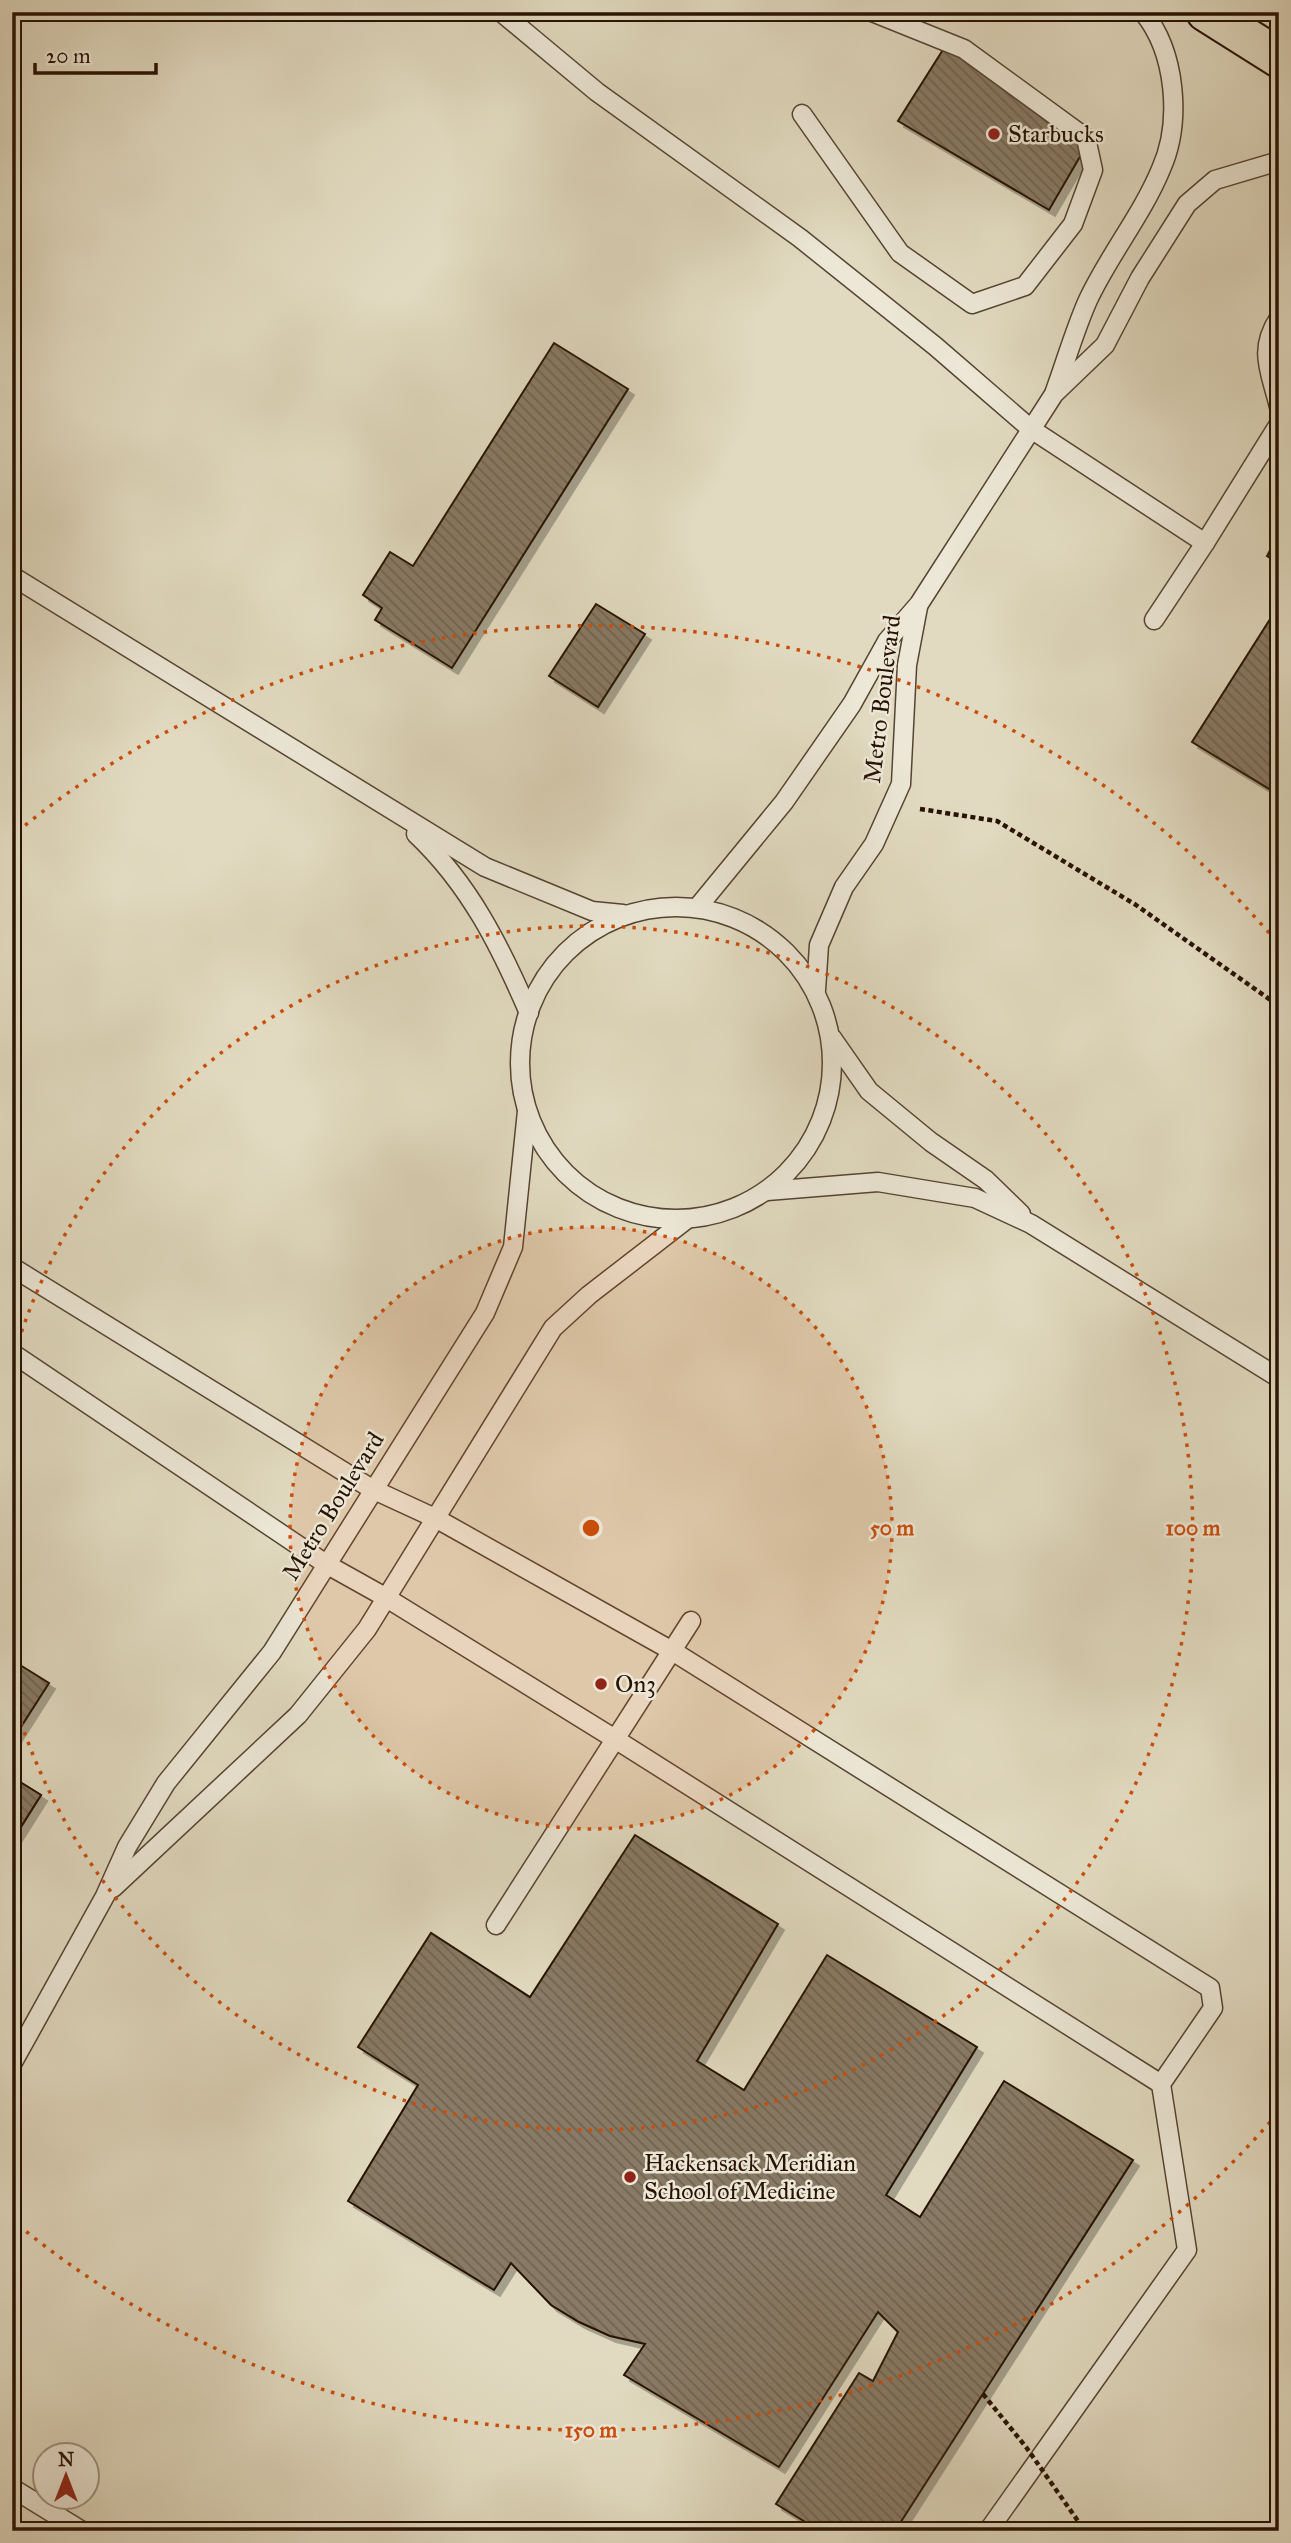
<svg xmlns="http://www.w3.org/2000/svg" width="1291" height="2543" font-family="'IM FELL Great Primer',serif">
	<style>
		.building { fill: url(#building-back-hatch); stroke: #271203; stroke-width: 2; filter: url(#shadow) }
		.lines { fill: none; stroke-linecap: round; stroke-linejoin: round }
		.lane-casing { stroke: #564432; stroke-width: 21 }
		.highway-casing { stroke: #271203; stroke-width: 42 }
		.path { stroke: #271203; stroke-width: 4.5; stroke-dasharray: 5 3.5; stroke-linecap: butt }
		.lane { stroke: #ece7d6; stroke-width: 18 }
		.highway { stroke: #e1dac0; stroke-width: 38 }
		.path-bridge { stroke: #271203; stroke-width: 4.5; stroke-dasharray: 5 3.5; stroke-linecap: butt }
		.ring { fill: none; stroke: #cb4e0b; stroke-width: 3.5; stroke-dasharray: 3.5 7 }
		.poi-dot { fill: #8f2418; stroke: #ece7d6; stroke-width: 2.5 }
		.labels { text-anchor: middle; dominant-baseline: central; stroke-width: 5; stroke-linejoin: round; paint-order: stroke }
		.poi-label { font-size: 24px; fill: #271203; stroke: #ece7d6; text-anchor: start }
		.street-label { font-size: 24px; fill: #271203; stroke: #ece7d6 }
		.centre { fill: #cb4e0b; stroke: #ece7d6; stroke-width: 3.5 }
		.ring-label { font-size: 21px; text-anchor: middle; font-weight: bold; fill: #cb4e0b; stroke: #ece7d6; stroke-width: 5; stroke-linejoin: round; paint-order: stroke }
	</style>
	<defs>
		<pattern id="building-back-hatch" width="6" height="6" patternUnits="userSpaceOnUse" patternTransform="scale(1.75)"><rect width="6" height="6" fill="#887a65"/><path d="M-1 5l2 2M0 0l6 6M5-1l2 2" fill="none" stroke="#6f6351"/></pattern>
		<filter id="shadow"><feDropShadow dx="6" dy="6" stdDeviation="0" flood-color="#0004"/></filter>
	</defs>
	<rect width="100%" height="100%" fill="#e1dac0"/>
	<filter id="stains"><feTurbulence type="fractalNoise" baseFrequency=".00286" numOctaves="4"/><feColorMatrix values="0 0 0 0 .2 0 0 0 0 .09 0 0 0 0 .02 0 0 0 .5 -.17"/></filter>
	<radialGradient id="worn" r=".72"><stop offset=".6" stop-color="#630" stop-opacity="0"/><stop offset="1" stop-color="#630" stop-opacity=".3"/></radialGradient>
	<g class="building">
		<polygon points="946,45 1085,148 1049,210 898,121"/>
		<polygon points="554,343 628,389 452,668 375,620 382,608 363,595 390,552 413,566"/>
		<polygon points="1279,533 1279,563 1267,556"/>
		<polygon points="596,604 645,634 598,707 549,676"/>
		<polygon points="1279,605 1279,795 1192,742"/>
		<polygon points="12,1660 49,1683 12,1741"/>
		<polygon points="12,1777 41,1795 12,1841"/>
		<polygon points="12,1777 41,1795 12,1841"/>
		<polygon points="635,1835 778,1924 697,2061 744,2090 827,1955 977,2047 886,2195 920,2217 1004,2081 1133,2160 895,2531 820,2531 776,2504 859,2373 873,2381 898,2332 878,2312 779,2467 624,2375 645,2344 610,2336 579,2322 551,2305 511,2263 494,2290 348,2201 418,2085 358,2047 431,1933 530,1997"/>
	</g>
	<g class="lines">
		<defs>
			<g id="lane">
				<polyline points="501,12 597,92 800,238 935,346 1031,429 1205,543 1279,424"/>
				<polyline points="802,114 900,253 972,304 1025,286 1073,224 1093,170 1086,138 964,49 872,12"/>
				<path d="M1279,318C1257,351 1271,372 1279,407"/>
				<path d="M1055,391C1066,361 1075,329 1088,300C1109,255 1142,215 1161,169C1182,122 1176,52 1143,12"/>
				<polyline points="12,576 485,867 592,911 623,914"/>
				<polyline points="1154,620 1205,543"/>
				<path d="M416,834C470,885 500,946 529,1013"/>
				<circle cx="676" cy="1063" r="156"/>
				<polyline points="697,908 784,802 852,704 887,641 919,604 1054,394 1105,345 1140,278 1187,204 1215,180 1279,161"/>
				<polyline points="816,990 819,945 844,887 874,844 901,784 907,665 918,607"/>
				<polyline points="832,1038 869,1091 931,1142 986,1180 1021,1214"/>
				<polyline points="767,1191 878,1182 975,1198 1031,1224 1279,1378"/>
				<polyline points="12,1267 372,1489 437,1519 674,1652 1210,1988 1213,2008 1161,2084 1187,2250 988,2531"/>
				<polyline points="12,1353 326,1564 385,1597 615,1739 1161,2084"/>
				<polyline points="113,1888 298,1715 367,1629 553,1328 589,1295 686,1220"/>
				<polyline points="496,1925 691,1621"/>
				<polyline points="12,2064 105,1896 127,1847 166,1783 272,1652 485,1313 513,1247 527,1111"/>
				<polyline points="12,2488 82,2531"/>
			</g>
			<polyline id="highway" points="1206,12 1279,58"/>
		</defs>
		<use href="#lane" class="lane-casing"/>
		<use href="#highway" class="highway-casing"/>
		<polyline class="path" points="920,809 997,821 1136,905 1279,1006"/>
		<use href="#lane" class="lane"/>
		<use href="#highway" class="highway"/>
		<polyline class="path-bridge" points="983,2394 1026,2447 1085,2531"/>
	</g>
	<circle cx="591" cy="1528" r="301" fill="#cb4e0b" fill-opacity=".12"/>
	<g class="ring">
		<circle cx="591" cy="1528" r="301"/>
		<path d="M12 1362A602 602 0 1 1 12 1694"/>
		<path d="M1277 2114A902 902 0 0 1 17 2224M17 832A902 902 0 0 1 1277 942"/>
	</g>
	<g class="poi-dot">
		<circle cx="994" cy="134" r="7"/>
		<circle cx="601" cy="1684" r="7"/>
		<circle cx="630" cy="2177" r="7"/>
	</g>
	<g class="labels">
		<g class="poi-label">
			<text x="1008" y="134">Starbucks</text>
			<text x="615" y="1684">On3</text>
			<text x="644" y="2163">Hackensack Meridian<tspan x="644" dy="28">School of Medicine</tspan></text>
		</g>
		<g class="street-label">
			<text transform="translate(882 699) rotate(-83)">Metro Boulevard</text>
			<text transform="translate(333 1506) rotate(-58)">Metro Boulevard</text>
		</g>
	</g>
	<circle cx="591" cy="1528" r="10" class="centre"/>
	<g class="ring-label">
		<text x="892" y="1535">50 m</text>
		<text x="1193" y="1535">100 m</text>
		<text x="591" y="2437">150 m</text>
	</g>
	<rect width="1291" height="2543" fill="none" stroke="#e1dac0" stroke-width="42"/>
	<rect x="14" y="14" width="1263" height="2515" fill="none" stroke="#271203" stroke-width="3.5"/>
	<rect x="21" y="21" width="1249" height="2501" fill="none" stroke="#271203" stroke-width="2"/>
	<g transform="translate(66 2476)"><circle r="33" fill="#ece7d6" stroke="#9d9282" stroke-width="2"/>
	<path d="M0-5L12 26L0 18L-12 26Z" fill="#8f2418"/>
	<text y="-10" font-size="19" font-weight="bold" text-anchor="middle" fill="#271203">N</text>
	</g>
	<path d="M35 63v10h121v-10" fill="none" stroke="#271203" stroke-width="3.5"/>
	<text x="46" y="63" font-size="21" fill="#271203" stroke="#ece7d6" stroke-width="5" paint-order="stroke">20 m</text>
	<rect width="100%" height="100%" filter="url(#stains)"/>
	<rect width="100%" height="100%" fill="url(#worn)"/>
</svg>
